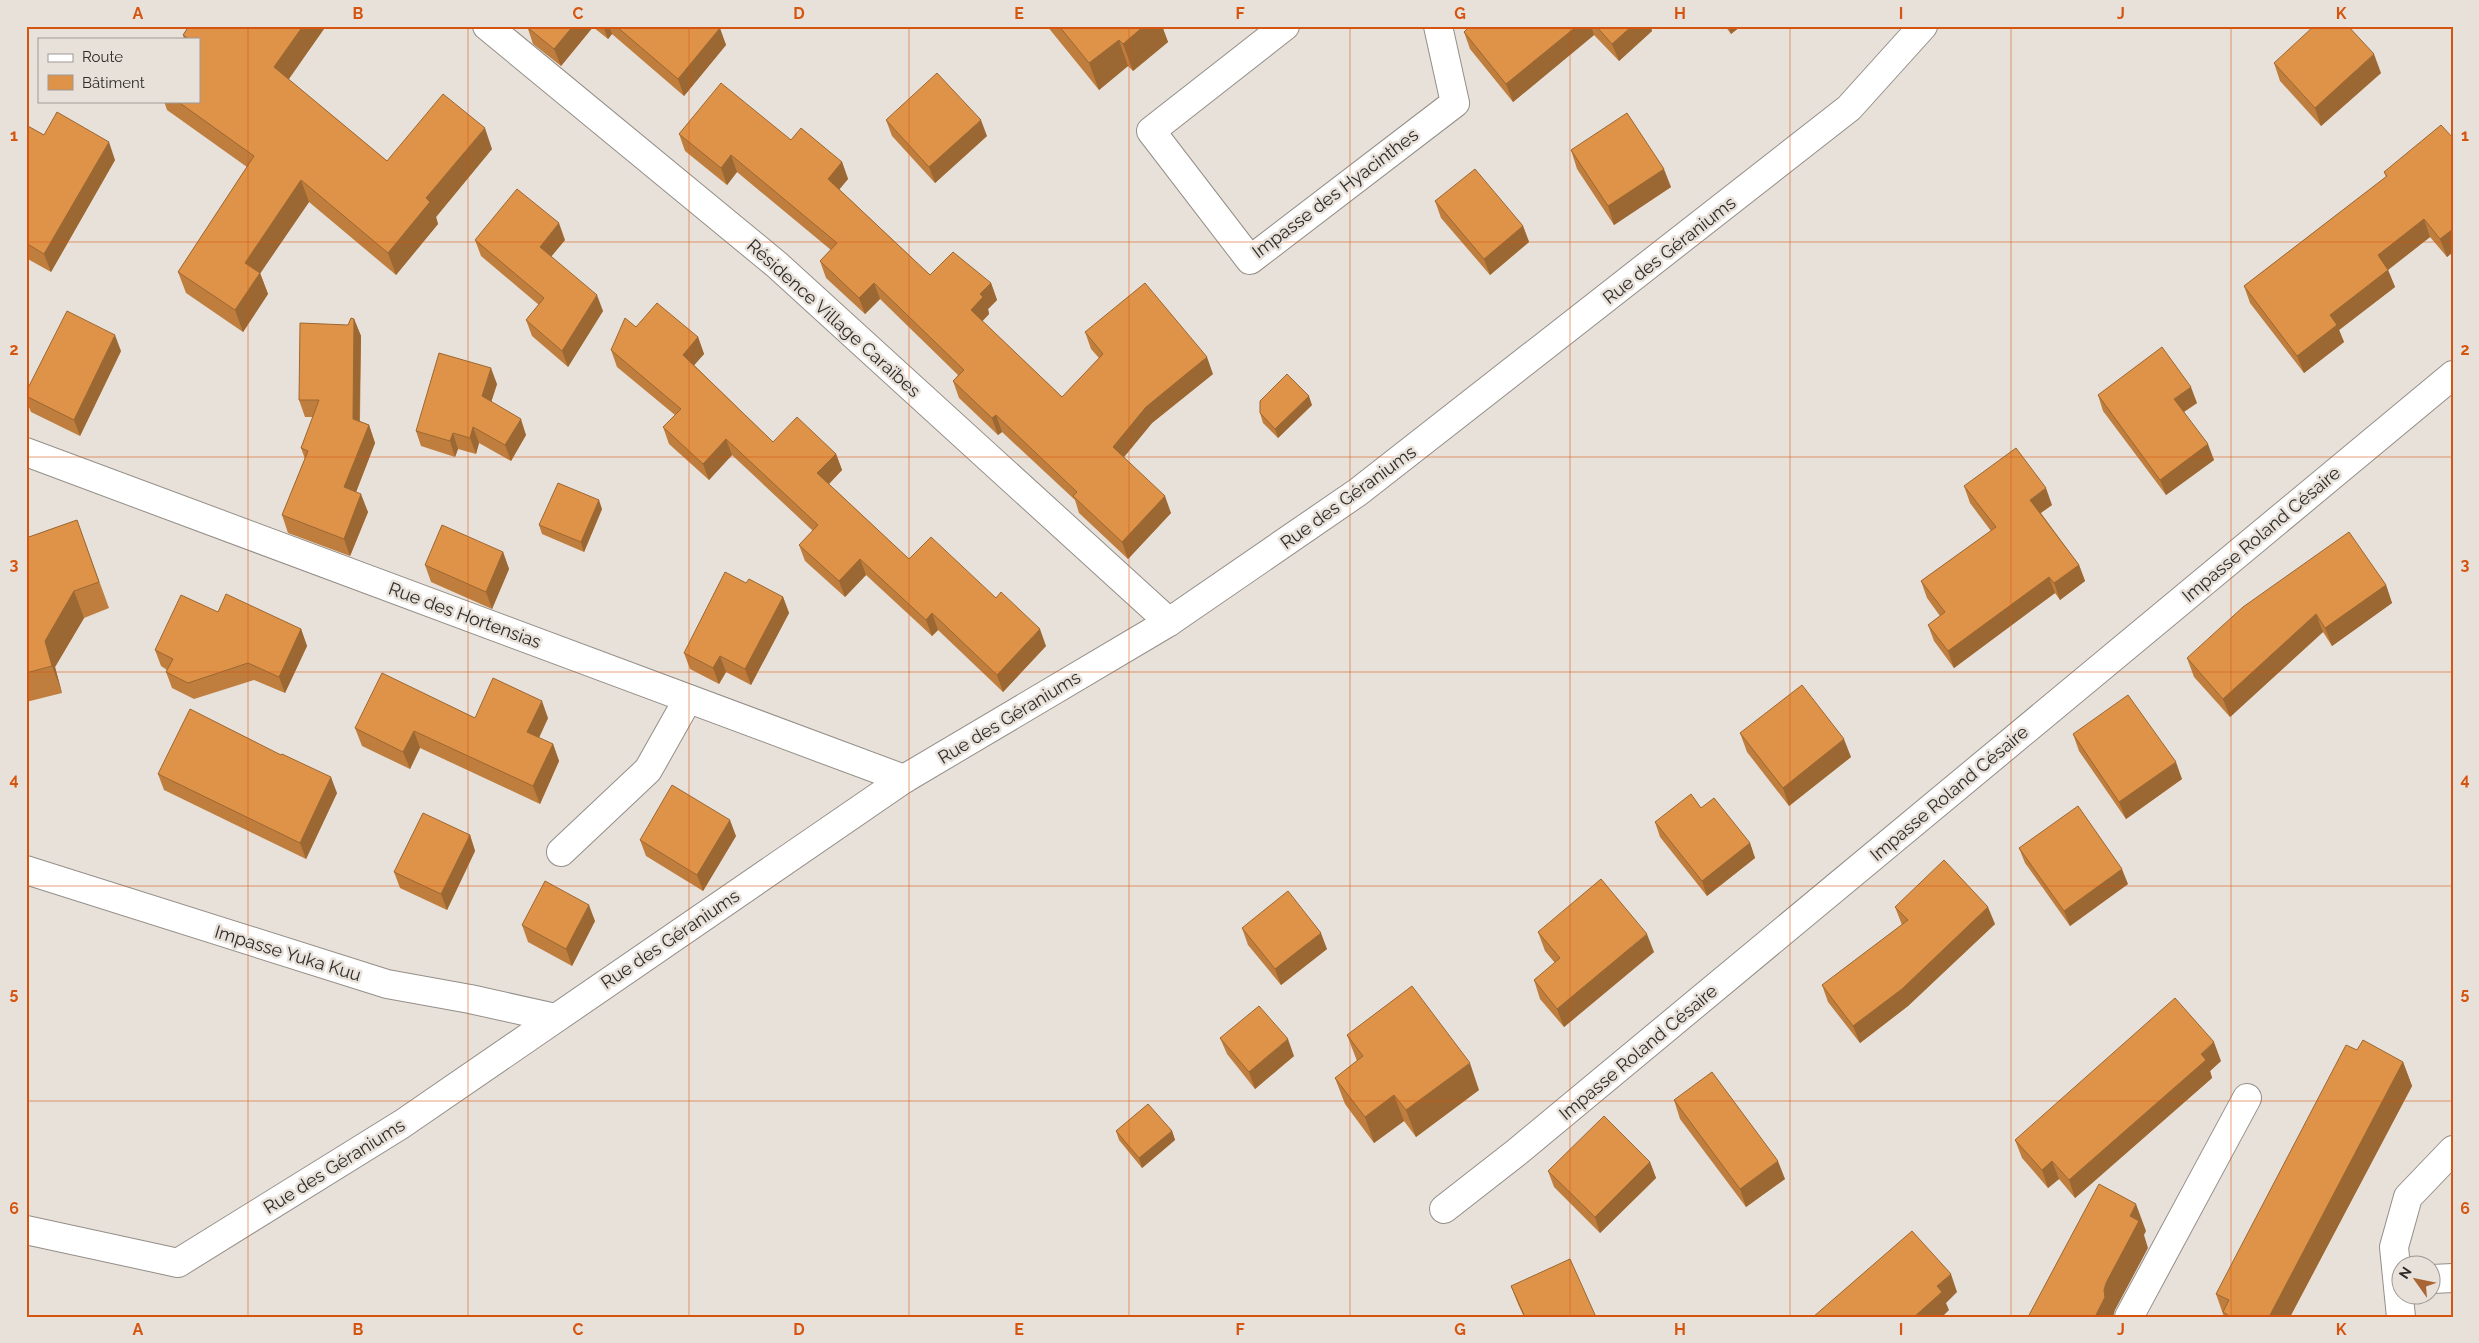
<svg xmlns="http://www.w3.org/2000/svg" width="2479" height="1343" font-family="Raleway,sans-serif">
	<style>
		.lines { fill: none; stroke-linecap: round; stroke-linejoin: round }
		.minor-casing { stroke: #948e88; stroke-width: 30 }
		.minor { stroke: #fff; stroke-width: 28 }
		.wall { fill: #bf7e3e }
		.shaded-wall { fill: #9b6732 }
		.building { fill: #de9348; stroke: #9b6732 }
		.grid { fill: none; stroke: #d5540f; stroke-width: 1; stroke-opacity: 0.55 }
		.labels { text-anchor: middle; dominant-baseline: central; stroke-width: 5; stroke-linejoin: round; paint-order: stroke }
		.street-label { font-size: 18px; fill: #2d2a28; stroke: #e8e1da }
		.neatline { fill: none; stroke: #d5540f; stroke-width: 2 }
		.grid-label { font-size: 16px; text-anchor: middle; font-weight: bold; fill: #d5540f }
	</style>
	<rect width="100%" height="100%" fill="#e8e1da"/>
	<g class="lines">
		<defs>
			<g id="minor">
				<polyline points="487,26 776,264 1169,622"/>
				<polyline points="1285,26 1151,131 1250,260 1455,103 1438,26"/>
				<polyline points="26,452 904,779"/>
				<polyline points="561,852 648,770 688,699"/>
				<polyline points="26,870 387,984 470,999 555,1018"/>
				<polyline points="1444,1209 1517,1152 2453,375"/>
				<polyline points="26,1230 178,1263 402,1124 904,779 1169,622 1358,492 1849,108 1923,26"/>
				<polyline points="2432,1279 2453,1278"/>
				<polyline points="2129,1317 2247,1098"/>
				<polyline points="2401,1317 2394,1247 2408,1197 2453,1150"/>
			</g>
		</defs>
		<use href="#minor" class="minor-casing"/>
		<use href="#minor" class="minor"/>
	</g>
	<g class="wall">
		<polygon points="189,26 326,26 288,79 387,161 492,149 436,217 438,224 396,275 309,202 260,273 268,294 243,332 186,293 178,272 247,167 167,110 164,101 199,101 199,39 184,39 183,35"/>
		<polygon points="527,26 718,26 726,45 684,96 612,34 608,39 593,27 561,66 533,44"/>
		<polygon points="1047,26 1162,26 1168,42 1133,71 1128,66 1099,90"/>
		<polygon points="1470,26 1650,26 1652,31 1619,61 1594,35 1513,102 1470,49 1464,32"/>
		<polygon points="1725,26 1741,26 1731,34"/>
		<polygon points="2274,63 2381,73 2321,126 2280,81"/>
		<polygon points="886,120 987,136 935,183 892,136"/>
		<polygon points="26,125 44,135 115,160 51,272 26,258"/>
		<polygon points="679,134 791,140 842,162 848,179 839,189 930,275 991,283 997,300 988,309 989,314 982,321 1062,397 1099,358 1091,349 1085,332 1213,374 1152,423 1124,457 1171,513 1128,559 1079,513 1075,500 1002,432 998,435 959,398 953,381 958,375 880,299 865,314 826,278 820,261 831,250 737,172 727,185 685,151"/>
		<polygon points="2453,138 2453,252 2447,257 2430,237 2388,270 2395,287 2339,330 2344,342 2304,373 2250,303 2244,286 2386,177 2384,172"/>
		<polygon points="1571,150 1671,187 1614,225 1577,169"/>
		<polygon points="1435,201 1523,226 1529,242 1490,275 1441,218"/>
		<polygon points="475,240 565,240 551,256 603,311 568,367 532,336 526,320 539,305 481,256"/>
		<polygon points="354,319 361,336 360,421 369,425 375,443 356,492 368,512 350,556 288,533 282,515 305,459 301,448 313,417 305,417 299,400 348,325"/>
		<polygon points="636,327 698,337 704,354 694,365 773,442 836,454 842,470 829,484 909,559 1046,646 1003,692 938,630 932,636 866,575 845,597 805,561 799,545 813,531 732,455 709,480 669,444 663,427 675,415 617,367 611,350"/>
		<polygon points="121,351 80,436 31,412 26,400 26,396"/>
		<polygon points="497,384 491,402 526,435 511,461 479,443 476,454 458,449 455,457 421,446 416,431"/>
		<polygon points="2098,395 2197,403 2184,412 2214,460 2166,495 2103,411"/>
		<polygon points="1312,405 1278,438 1263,423 1260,413"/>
		<polygon points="1964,486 2052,505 2041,513 2079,565 2085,581 2060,600 2055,593 1954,668 1934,641 1928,625 1940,616 1927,598 1921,581 1991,531 1970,503"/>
		<polygon points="602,509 584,552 542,534 539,525"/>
		<polygon points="77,520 109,608 84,618 55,667 62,693 26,702 26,538"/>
		<polygon points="503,552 509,569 492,609 431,582 425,565"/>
		<polygon points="746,583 783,597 789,613 751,685 726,672 719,684 690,669 684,653"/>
		<polygon points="2386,585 2392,603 2332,646 2323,632 2230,717 2194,677 2187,658"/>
		<polygon points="218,612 301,629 307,646 285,693 254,680 194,699 172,688 166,672 167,670 161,666 155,650"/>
		<polygon points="475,718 548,718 539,738 553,744 559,761 540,804 420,748 410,769 362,746 355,728"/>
		<polygon points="1740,733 1851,757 1789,806 1747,752"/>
		<polygon points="2073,734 2182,779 2126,819 2079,751"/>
		<polygon points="281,755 337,793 306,859 164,790 158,774"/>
		<polygon points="1701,808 1750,843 1755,858 1707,896 1660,837 1655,822"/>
		<polygon points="470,835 475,851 447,910 400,888 394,872"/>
		<polygon points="736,836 703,891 646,856 640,840"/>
		<polygon points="2019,848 2128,884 2070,926 2025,863"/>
		<polygon points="1895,907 1995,924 1908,1006 1860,1043 1828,1002 1822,985 1902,925"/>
		<polygon points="595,921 572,966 528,942 522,925"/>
		<polygon points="1242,928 1327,949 1281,985 1248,945"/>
		<polygon points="1538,932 1654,952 1564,1027 1540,999 1534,980 1555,963 1545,951"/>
		<polygon points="1347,1035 1479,1090 1416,1137 1404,1121 1374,1143 1345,1104 1335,1078 1357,1061"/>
		<polygon points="1220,1038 1294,1056 1255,1089 1227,1054"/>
		<polygon points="2357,1050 2403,1062 2412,1086 2290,1317 2224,1317 2216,1294"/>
		<polygon points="2221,1061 2210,1071 2212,1078 2075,1198 2059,1179 2048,1188 2022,1158 2015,1140"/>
		<polygon points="1674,1100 1785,1179 1746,1207 1680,1119"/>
		<polygon points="1116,1131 1172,1131 1175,1140 1142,1168 1119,1140"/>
		<polygon points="1650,1162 1656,1178 1600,1233 1554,1187 1548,1171"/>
		<polygon points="1511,1286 1596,1317 1524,1317 1518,1304"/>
	</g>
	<g class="shaded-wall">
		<polygon points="303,26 326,26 282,89 274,67"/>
		<polygon points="573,26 593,27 561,66 554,49"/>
		<polygon points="603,26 609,26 612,34 608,39"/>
		<polygon points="1144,26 1162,26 1168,42 1133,71 1123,44"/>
		<polygon points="1577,26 1591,26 1594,35 1513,102 1506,84"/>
		<polygon points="1632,26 1650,26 1652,31 1619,61 1612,44"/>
		<polygon points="1728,26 1741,26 1731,34"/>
		<polygon points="720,28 726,45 684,96 678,79"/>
		<polygon points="1119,40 1128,66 1099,90 1089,63"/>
		<polygon points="2374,54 2381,73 2321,126 2315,108"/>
		<polygon points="981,120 987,136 935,183 929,167"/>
		<polygon points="485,128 492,149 436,217 438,224 396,275 388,253 426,198"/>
		<polygon points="109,142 115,160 51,272 44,254"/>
		<polygon points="731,155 737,172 727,185 721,168"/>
		<polygon points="842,162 848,179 834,196 828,179"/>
		<polygon points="1664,169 1671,187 1614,225 1608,206"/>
		<polygon points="301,180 309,202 253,284 245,263"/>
		<polygon points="2424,219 2430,237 2384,273 2378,255"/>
		<polygon points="559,223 565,240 546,263 540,247"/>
		<polygon points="1523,226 1529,242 1490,275 1484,259"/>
		<polygon points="2453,229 2453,252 2447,257 2440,239"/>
		<polygon points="2388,270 2395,287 2339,330 2344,342 2304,373 2297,356 2330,315"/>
		<polygon points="260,273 268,294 243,332 235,310"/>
		<polygon points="874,283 880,299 865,314 859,298"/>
		<polygon points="991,283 997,300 988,309 989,314 977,327 971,310 980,294"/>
		<polygon points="597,295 603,311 568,367 562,351"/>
		<polygon points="354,319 361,336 359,436 353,419"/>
		<polygon points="115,335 121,351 80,436 74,420"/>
		<polygon points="698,337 704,354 689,371 683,355"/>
		<polygon points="1207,357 1213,374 1152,423 1119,463 1113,447 1146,407"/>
		<polygon points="491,368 497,384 488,412 482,396"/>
		<polygon points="2191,387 2197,403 2179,415 2174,399"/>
		<polygon points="1309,396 1312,405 1278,438 1275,429"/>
		<polygon points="996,415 1002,432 998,435 992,418"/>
		<polygon points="521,419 526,435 511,461 505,445"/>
		<polygon points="369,425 375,443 351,505 344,487"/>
		<polygon points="473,427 479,443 476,454 470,438"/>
		<polygon points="453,433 458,449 455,457 450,441"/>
		<polygon points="726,439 732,455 709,480 703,464"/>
		<polygon points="2208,444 2214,460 2166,495 2160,480"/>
		<polygon points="836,454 842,470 823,490 817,473"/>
		<polygon points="2046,488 2052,505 2036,516 2030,500"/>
		<polygon points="361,494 368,512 350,556 344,539"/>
		<polygon points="1165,496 1171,513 1128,559 1122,542"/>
		<polygon points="599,500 602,509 584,552 581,542"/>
		<polygon points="503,552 509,569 492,609 486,592"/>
		<polygon points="860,559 866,575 845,597 839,581"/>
		<polygon points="2079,565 2085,581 2060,600 2054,583"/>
		<polygon points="2049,577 2055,593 1954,668 1948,651"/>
		<polygon points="2386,585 2392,603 2332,646 2325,628"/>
		<polygon points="74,591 84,618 55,667 62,693 52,666 45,641"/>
		<polygon points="783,597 789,613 751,685 745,669"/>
		<polygon points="932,613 938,630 932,636 926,620"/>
		<polygon points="2316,614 2323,632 2230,717 2223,699"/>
		<polygon points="301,629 307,646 285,693 279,677"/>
		<polygon points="1040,629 1046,646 1003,692 997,675"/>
		<polygon points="720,656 726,672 719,684 713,668"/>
		<polygon points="542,701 548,718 533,750 527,732"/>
		<polygon points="414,731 420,748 410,769 403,752"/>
		<polygon points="1844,739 1851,757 1789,806 1783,788"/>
		<polygon points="553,744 559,761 540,804 533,786"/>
		<polygon points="2176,762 2182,779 2126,819 2119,802"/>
		<polygon points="331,777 337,793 306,859 300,843"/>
		<polygon points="730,820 736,836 703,891 697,875"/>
		<polygon points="470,835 475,851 447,910 441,894"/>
		<polygon points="1750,843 1755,858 1707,896 1702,881"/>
		<polygon points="2122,869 2128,884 2070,926 2064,911"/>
		<polygon points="589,905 595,921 572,966 566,949"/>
		<polygon points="1988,907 1995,924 1908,1006 1860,1043 1853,1026"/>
		<polygon points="1321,933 1327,949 1281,985 1275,969"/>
		<polygon points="1647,934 1654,952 1564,1027 1557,1009"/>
		<polygon points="1288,1039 1294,1056 1255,1089 1249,1072"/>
		<polygon points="2214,1042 2221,1061 2210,1071 2212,1078 2075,1198 2069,1180"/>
		<polygon points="2403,1062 2412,1086 2290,1317 2269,1317"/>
		<polygon points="1470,1063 1479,1090 1416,1137 1406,1110"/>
		<polygon points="1394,1095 1404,1121 1374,1143 1365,1117"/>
		<polygon points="1172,1131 1175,1140 1142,1168 1139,1158"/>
		<polygon points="1778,1161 1785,1179 1746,1207 1740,1189"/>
		<polygon points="2052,1161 2059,1179 2048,1188 2042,1170"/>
		<polygon points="1650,1162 1656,1178 1600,1233 1595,1217"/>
		<polygon points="2136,1204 2146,1231 2144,1235 2148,1248 2115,1310 2113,1317 2095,1317 2106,1283 2130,1216"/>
		<polygon points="1951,1274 1957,1292 1946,1303 1949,1310 1942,1317 1914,1317 1937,1286"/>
	</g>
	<g class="building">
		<polygon points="189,26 303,26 274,67 387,161 443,94 485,128 426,198 430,202 388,253 301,180 245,263 260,273 235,310 178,272 254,156 177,101 199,101 199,39 189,39 183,35"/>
		<polygon points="527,26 573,26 554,49 527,27"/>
		<polygon points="616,26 718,26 720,28 678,79"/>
		<polygon points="1059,26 1144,26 1123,44 1119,40 1089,63"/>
		<polygon points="1470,26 1577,26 1506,84 1464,32"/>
		<polygon points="1596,26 1632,26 1612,44"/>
		<polygon points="2314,26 2348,26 2374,54 2315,108 2274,63"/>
		<polygon points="937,73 981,120 929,167 886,120"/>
		<polygon points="721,83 791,140 801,128 842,162 828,179 930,275 953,252 991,283 980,294 983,297 971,310 1062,397 1103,354 1085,332 1145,283 1207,357 1146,407 1113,447 1165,496 1122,542 1073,496 1077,492 996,415 992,418 953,381 964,370 874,283 859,298 820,261 837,243 731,155 721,168 679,134"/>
		<polygon points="57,112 109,142 44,254 26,243 26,125 44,135"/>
		<polygon points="1627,113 1664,169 1608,206 1571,150"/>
		<polygon points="2441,125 2453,138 2453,229 2440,239 2424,219 2378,255 2388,270 2330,315 2337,325 2297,356 2244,286 2387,176 2384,172"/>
		<polygon points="1475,169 1523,226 1484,259 1435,201"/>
		<polygon points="517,189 559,223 540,247 597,295 562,351 526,320 544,298 475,240"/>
		<polygon points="657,303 698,337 683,355 773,442 797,417 836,454 817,473 909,559 931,537 996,598 1001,592 1040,629 997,675 932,613 926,620 860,559 839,581 799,545 818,525 726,439 703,464 663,427 681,409 611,350 625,318 636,327"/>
		<polygon points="67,311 115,335 74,420 26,396 26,392"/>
		<polygon points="351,318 354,319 353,419 369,425 344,487 361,494 344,539 282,515 308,451 301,448 319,400 299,400 300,323 348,325"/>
		<polygon points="2162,347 2191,387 2174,399 2208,444 2160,480 2098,395"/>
		<polygon points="439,353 491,368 482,396 521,419 505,445 473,427 470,438 453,433 450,441 416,431"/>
		<polygon points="1287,374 1309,396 1275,429 1260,413 1260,401"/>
		<polygon points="2016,448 2046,488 2030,500 2079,565 2054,583 2049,577 1948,651 1928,625 1945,612 1921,581 1996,527 1964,486"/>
		<polygon points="558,483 599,500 581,542 539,525"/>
		<polygon points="77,520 99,582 74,591 45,641 52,666 26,673 26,538"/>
		<polygon points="442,525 503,552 486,592 425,565"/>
		<polygon points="2349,532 2386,585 2325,628 2316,614 2223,699 2187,658 2243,607"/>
		<polygon points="725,572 746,583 749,579 783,597 745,669 720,656 713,668 684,653"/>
		<polygon points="226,594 301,629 279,677 248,663 188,683 166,672 173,659 155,650 181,595 218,612"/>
		<polygon points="382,673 475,718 493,678 542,701 527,732 553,744 533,786 414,731 403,752 355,728"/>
		<polygon points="1802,685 1844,739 1783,788 1740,733"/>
		<polygon points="2128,695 2176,762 2119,802 2073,734"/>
		<polygon points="190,709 281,755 282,754 331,777 300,843 158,774"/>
		<polygon points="672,785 730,820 697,875 640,840"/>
		<polygon points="1691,794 1701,808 1714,798 1750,843 1702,881 1655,822"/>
		<polygon points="2078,806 2122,869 2064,911 2019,848"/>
		<polygon points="423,813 470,835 441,894 394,872"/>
		<polygon points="1944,860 1988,907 1902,989 1853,1026 1822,985 1908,920 1895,907"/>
		<polygon points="1601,879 1647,934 1557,1009 1534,980 1560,958 1538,932"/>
		<polygon points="545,881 589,905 566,949 522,925"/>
		<polygon points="1288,891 1321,933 1275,969 1242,928"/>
		<polygon points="1412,986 1470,1063 1406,1110 1394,1095 1365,1117 1335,1078 1363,1056 1347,1035"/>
		<polygon points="2175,998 2214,1042 2201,1054 2206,1060 2069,1180 2052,1161 2042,1170 2015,1140"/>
		<polygon points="1259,1006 1288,1039 1249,1072 1220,1038"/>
		<polygon points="2363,1040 2403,1062 2269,1317 2231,1317 2223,1312 2229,1300 2216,1294 2346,1045 2357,1050"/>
		<polygon points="1712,1072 1778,1161 1740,1189 1674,1100"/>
		<polygon points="1148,1104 1172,1131 1139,1158 1116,1131"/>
		<polygon points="1604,1116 1650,1162 1595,1217 1548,1171"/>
		<polygon points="2099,1184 2136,1204 2130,1216 2139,1221 2106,1283 2104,1290 2105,1297 2095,1317 2028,1317"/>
		<polygon points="1912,1231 1951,1274 1937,1286 1942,1292 1914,1317 1813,1317"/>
		<polygon points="1570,1259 1596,1317 1525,1317 1511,1286"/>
	</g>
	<path class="grid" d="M248,26V1317M468,26V1317M689,26V1317M909,26V1317M1129,26V1317M1350,26V1317M1570,26V1317M1790,26V1317M2011,26V1317M2231,26V1317M26,242H2453M26,457H2453M26,672H2453M26,886H2453M26,1101H2453"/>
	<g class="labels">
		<g class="street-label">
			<text transform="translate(1335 193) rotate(-37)">Impasse des Hyacinthes</text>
			<text transform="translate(1669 250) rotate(-38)">Rue des Géraniums</text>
			<text transform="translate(834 318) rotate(42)">Résidence Village Caraïbes</text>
			<text transform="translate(1348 497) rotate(-36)">Rue des Géraniums</text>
			<text transform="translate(2261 534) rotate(-40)">Impasse Roland Césaire</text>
			<text transform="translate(465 615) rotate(20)">Rue des Hortensias</text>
			<text transform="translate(1009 717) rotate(-31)">Rue des Géraniums</text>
			<text transform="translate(1949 793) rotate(-40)">Impasse Roland Césaire</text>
			<text transform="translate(670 939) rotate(-34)">Rue des Géraniums</text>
			<text transform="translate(288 953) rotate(17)">Impasse Yuka Kuu</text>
			<text transform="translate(1638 1052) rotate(-40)">Impasse Roland Césaire</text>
			<text transform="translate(334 1166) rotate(-32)">Rue des Géraniums</text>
		</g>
	</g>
	<rect width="2479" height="1343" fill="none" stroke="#e8e1da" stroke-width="55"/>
	<rect x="38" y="38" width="162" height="65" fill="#e8e1da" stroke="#9d9893"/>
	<rect x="48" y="54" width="25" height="8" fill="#ffffff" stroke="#9d9893"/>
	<text x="82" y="62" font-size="15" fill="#2d2a28">Route</text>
	<rect x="48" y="75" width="25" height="15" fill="#de9348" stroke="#9d9893"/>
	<text x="82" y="88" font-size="15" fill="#2d2a28">Bâtiment</text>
	<g transform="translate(2416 1280) rotate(303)"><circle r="24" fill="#e8e1da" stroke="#9d9893"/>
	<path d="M0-4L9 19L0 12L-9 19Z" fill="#a96634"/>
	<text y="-8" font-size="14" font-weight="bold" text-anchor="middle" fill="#2d2a28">N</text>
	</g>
	<rect x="28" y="28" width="2424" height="1288" class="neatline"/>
	<g class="grid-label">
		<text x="138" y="19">A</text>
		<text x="358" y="19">B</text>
		<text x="578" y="19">C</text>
		<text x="799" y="19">D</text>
		<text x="1019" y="19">E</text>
		<text x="1240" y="19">F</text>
		<text x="1460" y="19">G</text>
		<text x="1680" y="19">H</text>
		<text x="1901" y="19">I</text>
		<text x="2121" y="19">J</text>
		<text x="2341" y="19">K</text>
		<text x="14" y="141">1</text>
		<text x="2465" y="141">1</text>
		<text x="14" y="355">2</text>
		<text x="2465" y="355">2</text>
		<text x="14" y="570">3</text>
		<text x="2465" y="570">3</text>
		<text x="14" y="785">4</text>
		<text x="2465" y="785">4</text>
		<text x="14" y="999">5</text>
		<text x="2465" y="999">5</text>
		<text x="14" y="1214">6</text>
		<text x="2465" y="1214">6</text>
		<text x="138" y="1335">A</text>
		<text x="358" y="1335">B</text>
		<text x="578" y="1335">C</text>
		<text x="799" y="1335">D</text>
		<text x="1019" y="1335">E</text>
		<text x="1240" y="1335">F</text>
		<text x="1460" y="1335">G</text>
		<text x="1680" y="1335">H</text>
		<text x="1901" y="1335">I</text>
		<text x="2121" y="1335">J</text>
		<text x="2341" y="1335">K</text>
	</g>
</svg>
